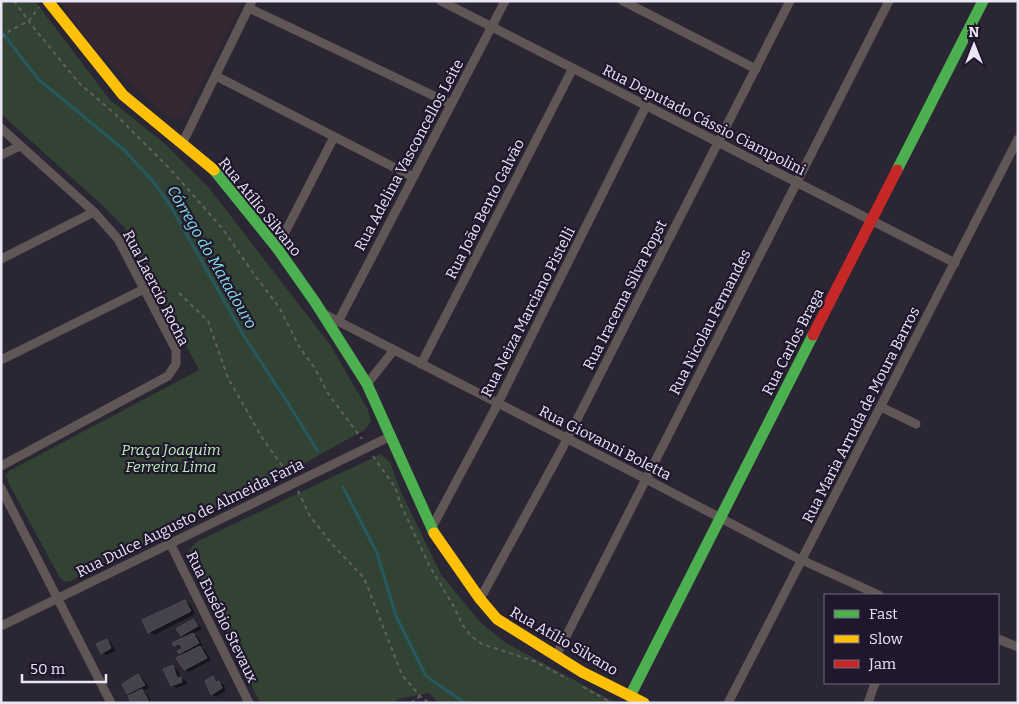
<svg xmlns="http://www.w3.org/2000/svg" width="1019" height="704" font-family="Bitter,serif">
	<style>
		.education { fill: #362832 }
		.green { fill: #324333 }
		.shadow { fill: #0007 }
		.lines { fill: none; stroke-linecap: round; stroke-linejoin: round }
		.stream { stroke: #26585f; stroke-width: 3 }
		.building { fill: #46424c; stroke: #504c57 }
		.path { stroke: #665e62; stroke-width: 2; stroke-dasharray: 4 4; stroke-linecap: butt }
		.street { stroke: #615656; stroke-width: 9 }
		.fast { stroke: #4caf50; stroke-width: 11 }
		.slow { stroke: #ffc107; stroke-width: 11 }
		.jam { stroke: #c62828; stroke-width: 11 }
		.labels { text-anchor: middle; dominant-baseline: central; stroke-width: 4.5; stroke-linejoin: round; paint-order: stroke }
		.street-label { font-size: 15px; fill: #ebe6f6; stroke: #20172d }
		.park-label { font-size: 15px; font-style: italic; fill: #baedb9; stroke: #20172d }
		.water-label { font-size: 16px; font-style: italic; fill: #84dfe9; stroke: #20172d }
	</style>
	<rect width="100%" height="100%" fill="#2b2633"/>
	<polygon class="education" points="60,1 243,1 188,109 181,118 171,119 116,69 85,37"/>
	<g class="green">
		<polygon points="1,1 35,1 110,100 164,143 209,188 331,346 368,410 371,421 366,429 258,489 71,581 65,582 60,578 9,484 6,476 9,471 199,370 124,227 102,205 1,114"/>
		<polygon points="381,454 390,462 401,492 441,574 480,622 506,643 616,703 439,703 429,693 398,699 393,703 260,703 189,557 189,550 198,541"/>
	</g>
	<g class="shadow">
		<polygon points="185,601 190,604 195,614 154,635 149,632"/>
		<polygon points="193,621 198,624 202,629 193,634 198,637 203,646 201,647 205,650 211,660 189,672 185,669 183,656 179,652 184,649 182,647 180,648 175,645 186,638 182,636 178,629"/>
		<polygon points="107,640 111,643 116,651 107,655 102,653"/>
		<polygon points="173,666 177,669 181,678 186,681 187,684 177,688 172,686"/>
		<polygon points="138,676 143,678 149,688 143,691 147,694 152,703 132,703 132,696 128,693"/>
		<polygon points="213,678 224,685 226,691 216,697 212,694"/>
	</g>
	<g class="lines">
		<g class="stream">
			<polyline points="1,31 38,79 123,149 152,180 170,205 244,336 291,408 317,450"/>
			<polyline points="343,487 377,553 396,616 426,676 465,703"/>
		</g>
	</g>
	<g class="building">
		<polygon points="185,600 191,611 148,633 142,620"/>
		<polygon points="193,619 198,626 181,636 176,629"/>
		<polygon points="193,633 199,643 179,654 177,651 182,649 179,644 174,646 172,643"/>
		<polygon points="107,639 111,648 101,654 96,644"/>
		<polygon points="200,646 207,658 184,670 176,658"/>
		<polygon points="173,665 177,678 181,677 182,682 171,686 163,669"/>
		<polygon points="138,674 145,685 127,694 122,684"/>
		<polygon points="213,676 216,682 219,681 222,688 211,695 205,681"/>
		<polygon points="142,689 149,702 131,703 128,696"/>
	</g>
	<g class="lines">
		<g class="path">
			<polyline points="14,1 34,28 79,83 115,114 171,170 222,228 256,277 279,307 300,348 314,367 329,395 362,439"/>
			<polyline points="1,37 11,30 29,21 39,7"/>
			<polyline points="179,293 208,321 228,378 263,439 288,474"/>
			<polyline points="373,456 395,487 401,505 430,567 453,605 462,624 471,636 482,644 534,661 568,679"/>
			<polyline points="298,491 310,516 331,543 364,578 402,675 420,696 429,703"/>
			<polyline points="583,687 612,703"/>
			<polyline points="411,703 420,696"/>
		</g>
		<g class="street">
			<polyline points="441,1 955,263"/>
			<polyline points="623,1 756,69"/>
			<polyline points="249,8 451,104"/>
			<polyline points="216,76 413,177"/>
			<polyline points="1,128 94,212 118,239 176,350 176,364 168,376 1,466"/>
			<polyline points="182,144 252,1"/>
			<polyline points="1,155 20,146"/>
			<polyline points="277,248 334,137"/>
			<polyline points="1,259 94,212"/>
			<polyline points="324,314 646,479 795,557 879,595"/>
			<polyline points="338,322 505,1"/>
			<polyline points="1,360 144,289"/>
			<polyline points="421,364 573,68"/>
			<polyline points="367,384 394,350"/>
			<polyline points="881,407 916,424"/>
			<polyline points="1,488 111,703"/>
			<polyline points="431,529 494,411 646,106"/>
			<polyline points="170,543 249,703"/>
			<polyline points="480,599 563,447 790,1"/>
			<polyline points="1,626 391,436"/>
			<polyline points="998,639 1018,647"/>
			<polyline points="556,656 889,1"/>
			<polyline points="728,703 1018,139"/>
			<polyline points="868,703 875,683"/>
		</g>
		<g class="fast">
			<polyline points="214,170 277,248 315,302 367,384 434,533"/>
			<polyline points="897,170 983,1"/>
			<polyline points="630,696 813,335"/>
		</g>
		<g class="slow">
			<polyline points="48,1 123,95 214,170"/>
			<polyline points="434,533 480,599 497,619 582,672 644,703"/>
		</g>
		<polyline class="jam" points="813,335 897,170"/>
	</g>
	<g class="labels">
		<g class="street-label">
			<text transform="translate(704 120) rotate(27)">Rua Deputado Cássio Ciampolini</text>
			<text transform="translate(409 155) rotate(-62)">Rua Adelina Vasconcellos Leite</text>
			<text transform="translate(260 207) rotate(51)">Rua Atílio Silvano</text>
			<text transform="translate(485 209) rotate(-63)">Rua João Bento Galvão</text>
			<text transform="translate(156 288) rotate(63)">Rua Laercio Rocha</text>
			<text transform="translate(625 295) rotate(-63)">Rua Iracema Silva Popst</text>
			<text transform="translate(528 312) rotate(-63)">Rua Neiza Marciano Pistelli</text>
			<text transform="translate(710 322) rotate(-63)">Rua Nicolau Fernandes</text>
			<text transform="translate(793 342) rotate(-63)">Rua Carlos Braga</text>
			<text transform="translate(861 415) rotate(-63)">Rua Maria Arruda de Moura Barros</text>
			<text transform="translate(605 443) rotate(27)">Rua Giovanni Boletta</text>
			<text transform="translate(190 518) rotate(-26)">Rua Dulce Augusto de Almeida Faria</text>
			<text transform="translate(222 617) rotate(64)">Rua Eusébio Stevaux</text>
			<text transform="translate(564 641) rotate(30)">Rua Atílio Silvano</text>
		</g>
		<g class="park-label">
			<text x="171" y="450">Praça Joaquim<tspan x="171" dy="17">Ferreira Lima</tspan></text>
		</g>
		<g class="water-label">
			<text transform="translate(212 257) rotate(60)">Córrego do Matadouro</text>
		</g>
	</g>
	<rect width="1019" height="704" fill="none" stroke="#ebe6f6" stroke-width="5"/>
	<rect x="824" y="594" width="175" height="90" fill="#20172d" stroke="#716a7d"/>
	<rect x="834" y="610" width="25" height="8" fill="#4caf50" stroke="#716a7d"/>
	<text x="869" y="619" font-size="15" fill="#ebe6f6">Fast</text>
	<rect x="834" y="635" width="25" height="8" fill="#ffc107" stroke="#716a7d"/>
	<text x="869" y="644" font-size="15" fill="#ebe6f6">Slow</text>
	<rect x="834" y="660" width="25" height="8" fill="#c62828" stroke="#716a7d"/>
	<text x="869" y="669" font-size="15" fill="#ebe6f6">Jam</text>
	<g transform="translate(974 45)" stroke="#20172d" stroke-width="4" paint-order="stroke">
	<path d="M0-4L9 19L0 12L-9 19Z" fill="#ebe6f6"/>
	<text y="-8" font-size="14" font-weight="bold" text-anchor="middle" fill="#ebe6f6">N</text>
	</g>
	<path d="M22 674v8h84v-8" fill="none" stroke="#ebe6f6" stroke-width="2.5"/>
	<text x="30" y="674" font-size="15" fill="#ebe6f6" stroke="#20172d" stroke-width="4" paint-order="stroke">50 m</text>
</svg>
